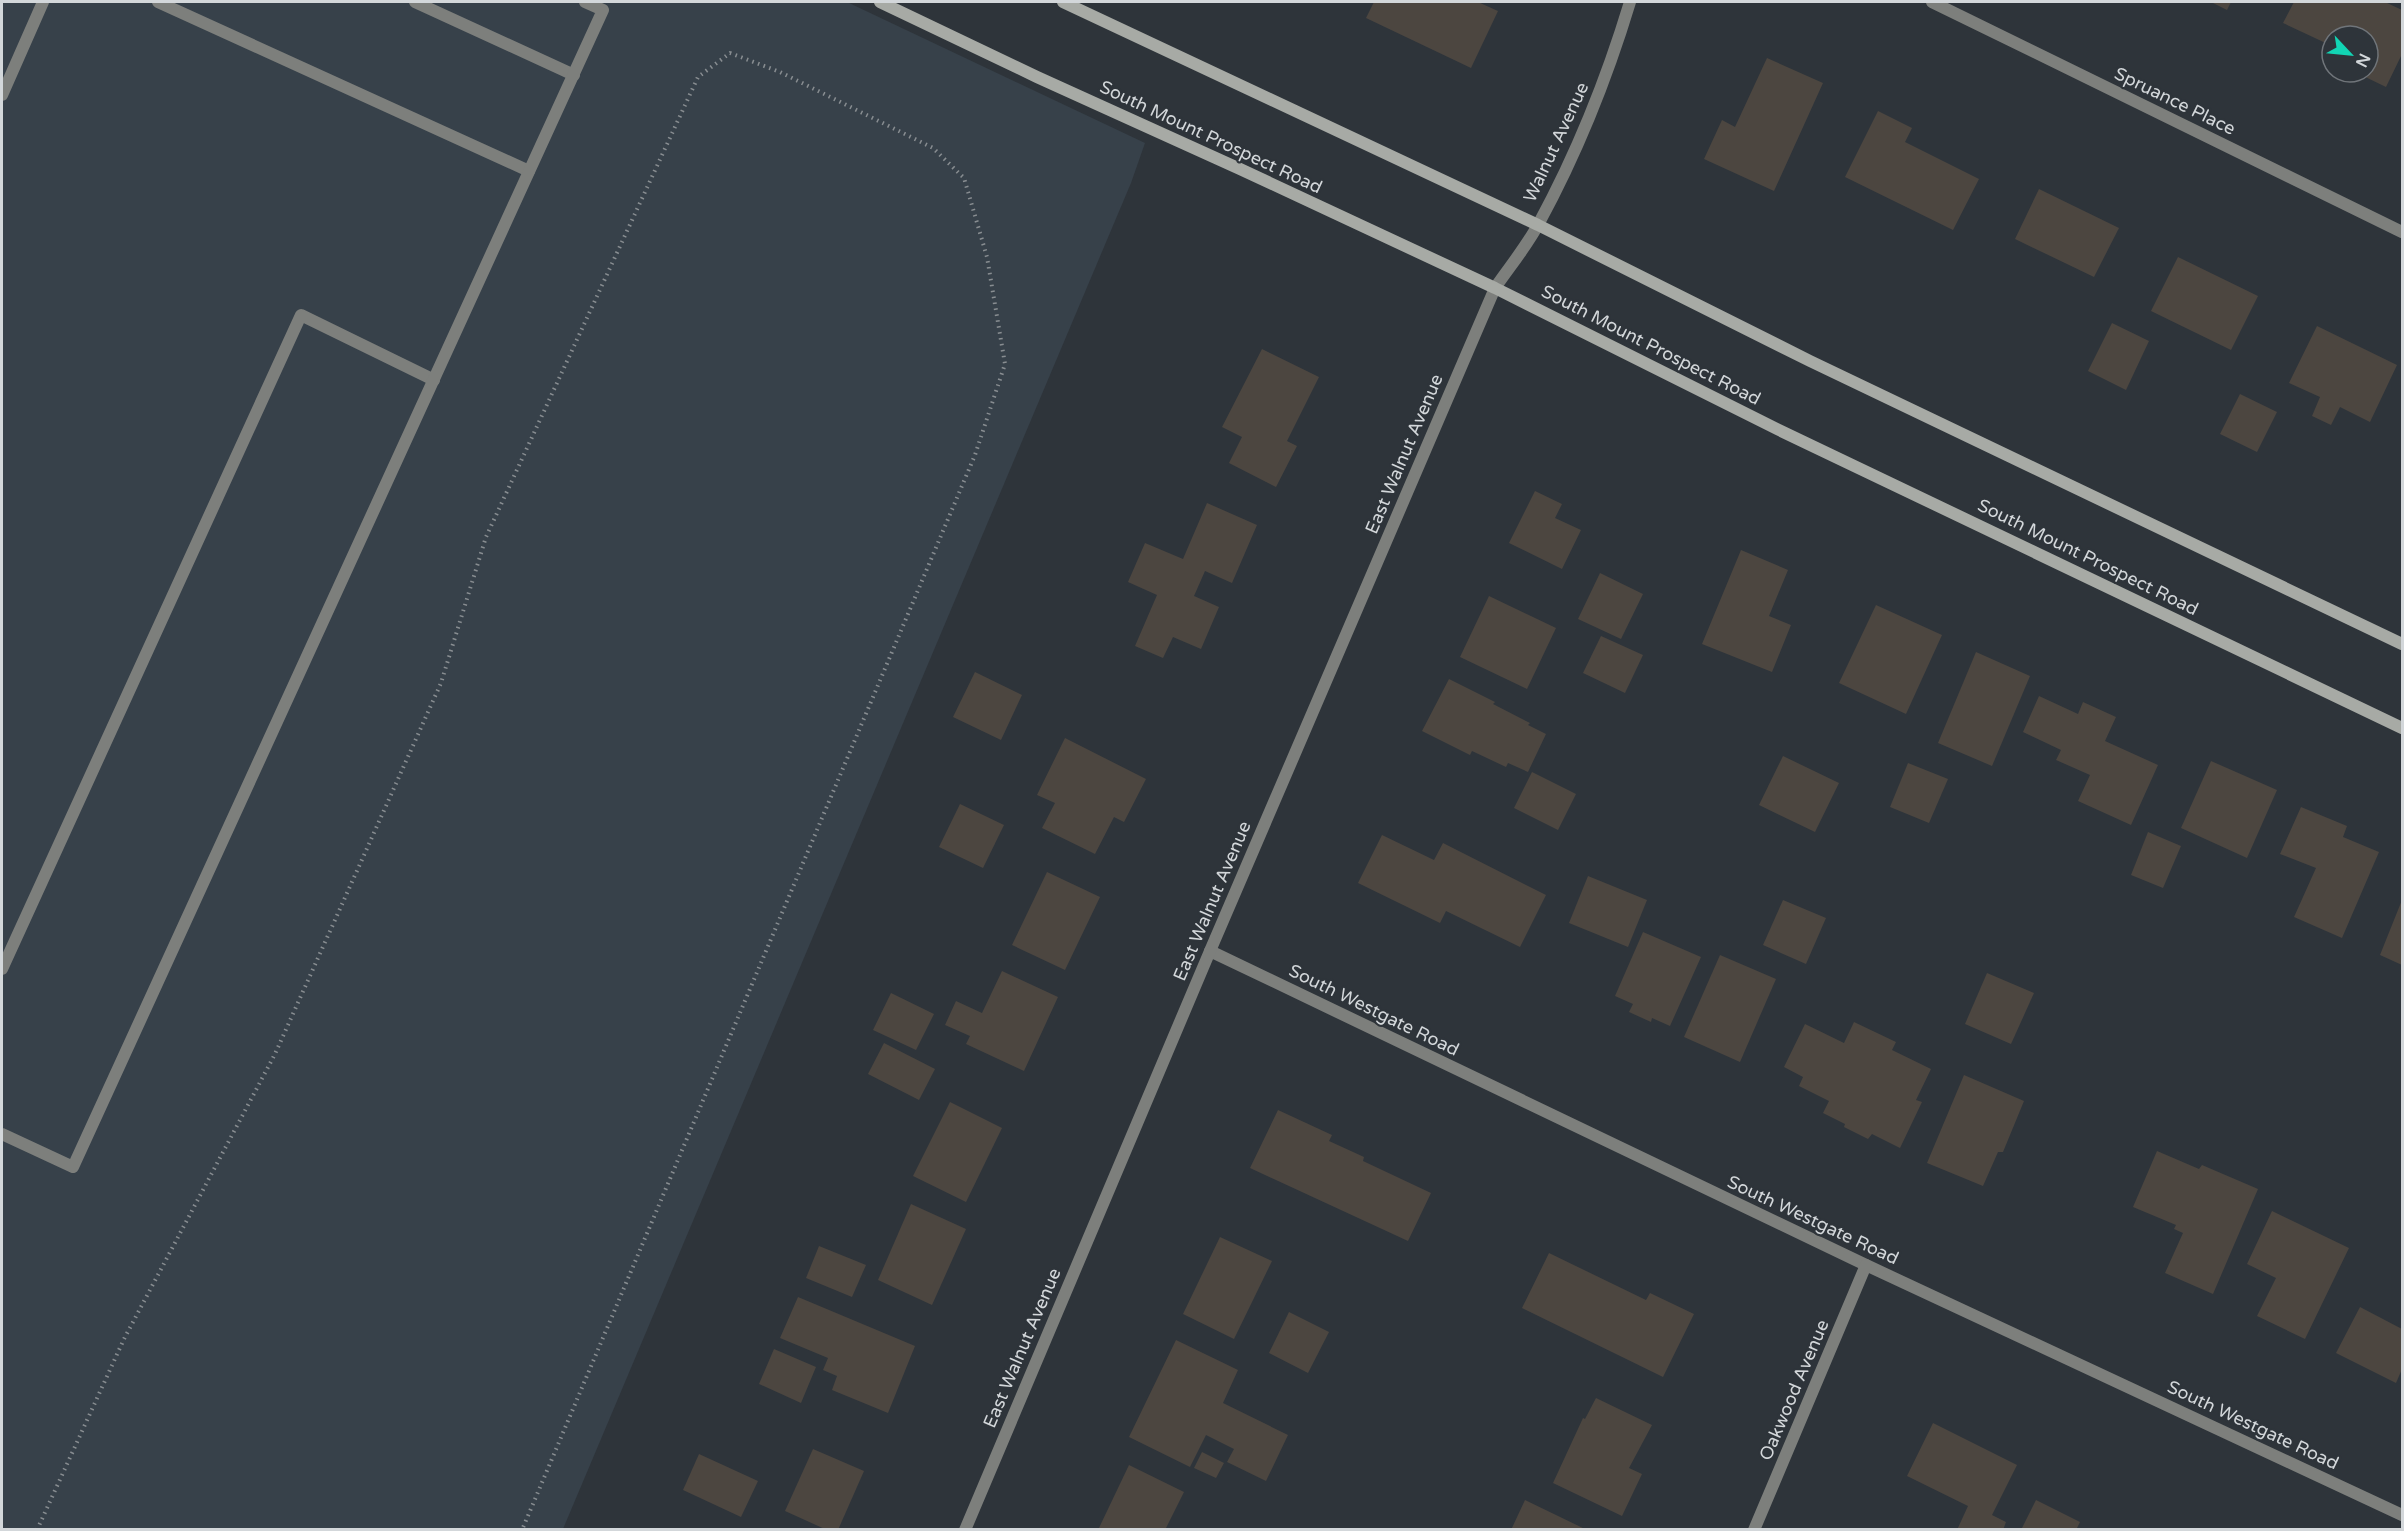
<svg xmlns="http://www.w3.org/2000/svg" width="2404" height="1531" font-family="'Varela Round',sans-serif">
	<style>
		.built { fill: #37414a }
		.building { fill: #4c4640 }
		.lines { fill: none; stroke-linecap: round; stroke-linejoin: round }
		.path { stroke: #888d91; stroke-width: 4; stroke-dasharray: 1.5 4.5; stroke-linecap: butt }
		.service { stroke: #7d7f7c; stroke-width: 12 }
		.minor { stroke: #7d7f7c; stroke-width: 12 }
		.secondary { stroke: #a7aaa5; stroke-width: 12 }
		.labels { text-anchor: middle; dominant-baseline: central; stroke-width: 4.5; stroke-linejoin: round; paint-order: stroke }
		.street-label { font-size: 18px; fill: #d3d7da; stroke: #2e343a }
	</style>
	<rect width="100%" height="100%" fill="#2e343a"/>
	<polygon class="built" points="2,2 847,2 1145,143 1131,183 563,1529 2,1530"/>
	<g class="building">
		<polygon points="1374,2 1478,2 1498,11 1471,68 1366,18"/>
		<polygon points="2211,2 2231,2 2227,10"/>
		<polygon points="2294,2 2385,2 2402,10 2402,54 2386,87 2355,72 2368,72 2368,36 2332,36 2332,46 2283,23"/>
		<polygon points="1767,58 1823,83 1774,191 1704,159 1722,120 1735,127"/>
		<polygon points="1878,111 1912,128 1905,142 1979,179 1953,230 1845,177"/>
		<polygon points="2039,189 2119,228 2094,277 2015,239"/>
		<polygon points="2178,257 2258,296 2231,350 2151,311"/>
		<polygon points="2112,323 2149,341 2126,390 2088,371"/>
		<polygon points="2317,326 2397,365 2370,422 2340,407 2331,425 2312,416 2320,397 2289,383"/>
		<polygon points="1262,349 1319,377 1287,441 1297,446 1276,487 1229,463 1242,437 1222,427"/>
		<polygon points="2240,394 2277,412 2257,452 2220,434"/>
		<polygon points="1535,491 1562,504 1555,518 1581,530 1562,569 1509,543"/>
		<polygon points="1207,503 1257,525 1232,583 1205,571 1194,596 1219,607 1201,649 1173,637 1163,658 1135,646 1157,595 1128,582 1145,543 1183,559"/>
		<polygon points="1741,550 1788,570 1769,616 1791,625 1772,672 1702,644"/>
		<polygon points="1600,573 1643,594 1621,639 1578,619"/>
		<polygon points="1489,596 1556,628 1527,689 1460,657"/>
		<polygon points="1876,605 1942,635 1906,714 1839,683"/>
		<polygon points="1601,636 1643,655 1625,693 1583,673"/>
		<polygon points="1976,652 2030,676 1992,766 1938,743"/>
		<polygon points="975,672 1022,695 1001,740 953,717"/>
		<polygon points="1449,679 1495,702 1493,704 1530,723 1528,725 1546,734 1528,772 1508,763 1506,767 1472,751 1470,755 1422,731"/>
		<polygon points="2039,696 2078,714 2083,702 2116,717 2105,741 2158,765 2131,825 2078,801 2090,775 2056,760 2061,750 2023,732"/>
		<polygon points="1065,738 1146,779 1124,822 1114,817 1095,854 1042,828 1055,803 1037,795"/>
		<polygon points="1783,756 1839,783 1815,832 1759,805"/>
		<polygon points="2211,761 2277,790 2247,858 2181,828"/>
		<polygon points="1908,763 1948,779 1929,823 1890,807"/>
		<polygon points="1532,772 1576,794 1558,830 1514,808"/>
		<polygon points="960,804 1004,825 983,868 939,847"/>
		<polygon points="2301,807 2347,826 2343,837 2379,852 2342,938 2294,917 2316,868 2280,854"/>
		<polygon points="2148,832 2181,846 2163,888 2131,875"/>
		<polygon points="1382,835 1434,860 1443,843 1546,895 1520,947 1446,911 1440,923 1358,883"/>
		<polygon points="1047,872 1100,897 1065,970 1012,945"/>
		<polygon points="1588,876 1647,900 1628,947 1569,923"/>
		<polygon points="1783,900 1826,918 1806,964 1763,945"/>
		<polygon points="2402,900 2402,965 2380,955"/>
		<polygon points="1643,932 1701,957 1670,1026 1652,1018 1651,1022 1629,1012 1633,1004 1615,996"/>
		<polygon points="1720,955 1776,979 1740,1062 1684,1037"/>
		<polygon points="1002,971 1058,997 1024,1071 966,1044 970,1036 945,1025 956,1001 982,1013"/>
		<polygon points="1987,973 2034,993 2011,1044 1965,1024"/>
		<polygon points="891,993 934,1014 916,1050 873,1030"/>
		<polygon points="1854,1022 1896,1042 1892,1050 1931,1069 1916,1100 1922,1102 1900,1148 1872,1134 1868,1139 1844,1127 1845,1124 1823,1113 1829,1101 1799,1086 1803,1077 1784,1067 1805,1024 1844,1043"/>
		<polygon points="884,1043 935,1069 919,1100 868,1074"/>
		<polygon points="1964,1075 2024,1101 2003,1152 1998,1152 1983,1186 1927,1163"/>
		<polygon points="950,1102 1002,1128 966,1202 913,1176"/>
		<polygon points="1278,1110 1332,1135 1329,1141 1364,1157 1363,1161 1431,1193 1408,1241 1250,1168"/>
		<polygon points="2157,1151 2199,1169 2202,1165 2258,1189 2213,1294 2165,1273 2183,1233 2174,1229 2176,1225 2133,1207"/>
		<polygon points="911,1204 966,1229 932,1305 878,1280"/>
		<polygon points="2272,1211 2349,1248 2305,1339 2257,1316 2276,1278 2247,1264"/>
		<polygon points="1220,1237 1272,1261 1234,1339 1183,1314"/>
		<polygon points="819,1246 866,1265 852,1297 806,1278"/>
		<polygon points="1549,1253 1646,1300 1650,1293 1694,1314 1663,1377 1522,1308"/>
		<polygon points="798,1297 915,1346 888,1413 832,1390 837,1376 823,1370 828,1358 780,1338"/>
		<polygon points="2360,1307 2402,1329 2402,1369 2396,1383 2336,1353"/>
		<polygon points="1289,1312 1329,1332 1308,1373 1269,1353"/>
		<polygon points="1176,1340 1238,1370 1223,1403 1288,1435 1266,1481 1227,1462 1234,1449 1206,1435 1190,1467 1129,1437"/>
		<polygon points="774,1349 816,1367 801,1403 759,1384"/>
		<polygon points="1596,1398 1652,1425 1629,1468 1642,1474 1622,1516 1553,1483 1583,1418 1585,1419"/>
		<polygon points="1933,1423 2017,1465 1992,1515 2006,1522 2003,1530 1957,1530 1968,1506 1907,1476"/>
		<polygon points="813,1449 864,1471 838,1530 827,1530 785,1511"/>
		<polygon points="1202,1452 1224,1463 1216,1478 1194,1468"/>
		<polygon points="699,1454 758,1481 741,1517 683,1490"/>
		<polygon points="1129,1465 1184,1492 1165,1530 1098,1530"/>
		<polygon points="1525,1500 1587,1530 1511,1530"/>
		<polygon points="2036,1500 2080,1522 2076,1530 2021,1530"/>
	</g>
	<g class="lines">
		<polyline class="path" points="37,1530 124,1339 275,1054 441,683 486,537 698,77 730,53 780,72 933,148 964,178 987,257 1005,364 975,455 522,1530"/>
		<g class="service">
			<polyline points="158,2 529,171"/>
			<polyline points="415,2 574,75"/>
			<polyline points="2,95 43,2"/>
			<polyline points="2,969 301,315 434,380"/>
			<polyline points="2,1134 73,1167 603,10 585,2"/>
		</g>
		<g class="minor">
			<polyline points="1932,2 2402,232"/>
			<polyline points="1210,951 1866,1265 2402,1515"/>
			<path d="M965,1530L1210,951L1495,288C1510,266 1527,246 1539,223C1577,153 1607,78 1630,2"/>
			<polyline points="1754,1530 1866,1265"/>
		</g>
		<g class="secondary">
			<polyline points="880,2 1037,77 1240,169 1495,288 1777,429 2402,728"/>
			<polyline points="1063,2 1538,225 1810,361 2402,644"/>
		</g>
	</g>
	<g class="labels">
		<g class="street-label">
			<text transform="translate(2175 101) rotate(26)">Spruance Place</text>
			<text transform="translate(1211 137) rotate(25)">South Mount Prospect Road</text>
			<text transform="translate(1556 142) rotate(-65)">Walnut Avenue</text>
			<text transform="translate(1651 345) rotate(27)">South Mount Prospect Road</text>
			<text transform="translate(1404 454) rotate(-67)">East Walnut Avenue</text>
			<text transform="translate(2088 557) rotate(26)">South Mount Prospect Road</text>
			<text transform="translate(1212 901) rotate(-67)">East Walnut Avenue</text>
			<text transform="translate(1374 1010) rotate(26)">South Westgate Road</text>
			<text transform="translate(1813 1220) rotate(25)">South Westgate Road</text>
			<text transform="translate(1022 1348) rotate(-67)">East Walnut Avenue</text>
			<text transform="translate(1794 1390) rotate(-67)">Oakwood Avenue</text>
			<text transform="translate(2253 1425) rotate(25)">South Westgate Road</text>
		</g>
	</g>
	<rect width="2404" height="1531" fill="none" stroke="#d3d7da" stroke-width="6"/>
	<g transform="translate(2350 54) rotate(116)"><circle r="28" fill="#2e343a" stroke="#70757a" stroke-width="1.5"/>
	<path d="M0-4.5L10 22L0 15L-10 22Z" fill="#12d5b4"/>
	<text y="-9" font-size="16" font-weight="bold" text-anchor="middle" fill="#d3d7da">N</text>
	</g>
</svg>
